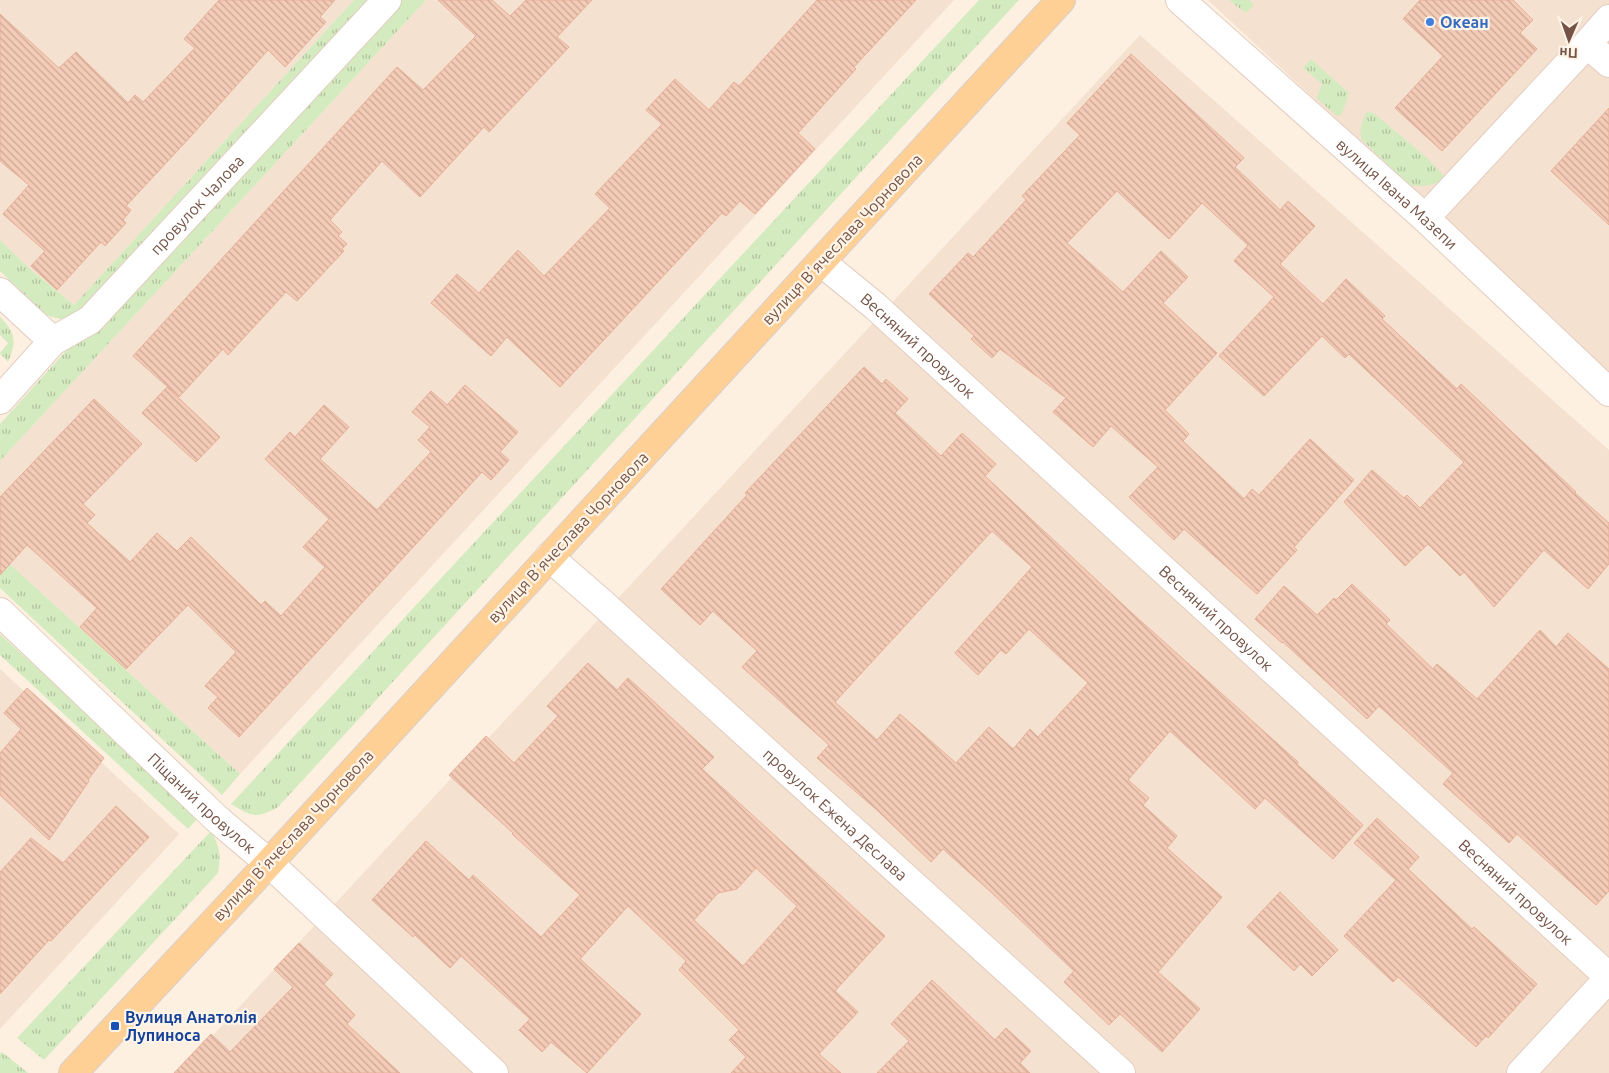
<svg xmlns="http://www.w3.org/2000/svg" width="1609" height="1073" font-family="Ubuntu,sans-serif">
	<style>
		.residential { fill: #f5e1cf }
		.grass { fill: url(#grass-tufts) }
		.building { fill: url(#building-back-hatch); stroke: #e7b097; fill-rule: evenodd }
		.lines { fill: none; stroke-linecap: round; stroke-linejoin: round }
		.minor-casing { stroke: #e3cdc0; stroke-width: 30 }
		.major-casing { stroke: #d8cfcb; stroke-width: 30 }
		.minor { stroke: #fff; stroke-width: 28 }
		.major { stroke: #ffd096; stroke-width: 28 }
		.shop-dot { fill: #3f7fe0; stroke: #fff4e8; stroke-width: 2 }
		.transit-dot { fill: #1a4fb4; stroke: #fff4e8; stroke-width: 2 }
		.labels { text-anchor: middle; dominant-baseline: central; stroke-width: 4.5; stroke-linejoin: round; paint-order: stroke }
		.shop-label { font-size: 16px; font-weight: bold; fill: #366cbe; stroke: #fff4e8; text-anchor: start }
		.street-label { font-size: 16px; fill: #755447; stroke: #fff4e8 }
		.transit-label { font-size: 16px; font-weight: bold; fill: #164399; stroke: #fff4e8; text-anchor: start }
	</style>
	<defs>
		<pattern id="grass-tufts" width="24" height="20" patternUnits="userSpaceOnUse" patternTransform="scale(1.25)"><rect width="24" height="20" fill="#d4ebbf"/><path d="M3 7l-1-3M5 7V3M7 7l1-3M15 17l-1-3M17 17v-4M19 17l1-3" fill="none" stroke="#b1c19d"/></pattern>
		<pattern id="building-back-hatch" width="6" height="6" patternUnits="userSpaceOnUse" patternTransform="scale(1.25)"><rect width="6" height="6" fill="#f4cbb7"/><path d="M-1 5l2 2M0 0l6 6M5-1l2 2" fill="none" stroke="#caa797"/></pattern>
	</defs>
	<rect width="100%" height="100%" fill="#fdf0e1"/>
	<g class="residential">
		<polygon points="0,0 354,0 74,305 30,269 0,240"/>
		<polygon points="426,0 954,0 240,774 0,555 0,461"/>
		<polygon points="1208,0 1609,0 1609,372 1485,258"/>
		<polygon points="1140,35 1609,450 1609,1073 178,1073"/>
		<polygon points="0,669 179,834 0,1029"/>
	</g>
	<g class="grass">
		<polygon points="354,0 368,0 77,315 60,319 46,315 0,271 0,240 30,269 74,305"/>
		<polygon points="402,0 426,0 0,461 0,424 73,343 97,331"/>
		<path d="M979,0H1019L278,807C256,819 252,817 231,804Z"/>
		<polygon points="1229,0 1249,0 1254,5 1246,13"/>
		<polygon points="1311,59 1349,93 1342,114 1337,116 1316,98 1322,84 1303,68"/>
		<path d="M1367,111L1375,114L1426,157L1446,178C1435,186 1422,187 1409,185L1362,140C1358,129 1363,120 1367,111Z"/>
		<path d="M0,317C16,333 17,342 8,362L0,353L8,343L0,335Z"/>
		<polygon points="0,555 240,774 222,795 0,588"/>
		<polygon points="0,634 199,817 188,829 0,655"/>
		<path d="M211,831C220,847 221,855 218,873L44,1060L17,1038Z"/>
		<polygon points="2,1052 28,1073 0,1073 0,1054"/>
	</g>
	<g class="building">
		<polygon points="219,0 335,0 320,17 326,22 285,67 268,50 193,134 126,206 131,210 123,220 126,223 105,246 101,242 57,290 31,266 45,251 3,214 29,185 0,161 0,14 59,68 76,52 128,103 135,95 143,102 195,48 184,39"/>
		<polygon points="438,0 492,0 510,16 526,0 592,0 557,37 569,47 489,132 484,127 420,197 382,161 330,220 342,232 338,236 347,244 342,249 344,251 297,301 286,292 228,355 223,349 179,397 133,356 397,67 423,90 476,36"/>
		<polygon points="817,0 916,0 854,67 856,69 798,133 815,149 755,214 740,201 726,216 722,213 560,387 507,337 491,356 431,303 457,274 479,293 518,250 544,276 610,208 595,194 662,124 646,110 675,79 709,110 734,82 739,86"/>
		<polygon points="1420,0 1513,0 1533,20 1520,33 1537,49 1442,151 1395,108 1443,56 1403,19"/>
		<polygon points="1131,54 1244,158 1235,167 1280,210 1288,201 1315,226 1280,264 1323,304 1346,279 1385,316 1382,319 1457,389 1461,384 1576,492 1575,493 1609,523 1609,564 1588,589 1544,550 1494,607 1464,572 1460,576 1428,544 1405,566 1344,502 1372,470 1404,498 1407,495 1420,508 1464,462 1349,354 1345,358 1322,336 1264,396 1219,356 1274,297 1234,261 1248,245 1202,203 1169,239 1117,191 1067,243 1123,292 1161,251 1188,277 1163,303 1217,353 1165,410 1189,434 1183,441 1244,499 1252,489 1259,495 1310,439 1354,480 1294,547 1297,550 1257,594 1184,529 1174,540 1129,497 1158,467 1111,426 1093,447 1053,412 1066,398 1000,349 992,358 971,339 974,336 929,294 968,253 973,257 1026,200 1022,196 1080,135 1067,123"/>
		<polygon points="1609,108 1609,225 1551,171"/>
		<path d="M864,367L882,384L886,379L908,399L895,413L941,456L962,433L996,464L985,476L1133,614L1298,762L1297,764L1363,825L1333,859L1265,798L1255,809L1170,731L1128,780L1149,798L1143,805L1177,836L1167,848L1222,897L1158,972L1200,1009L1162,1052L1120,1014L1109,1025L1064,982L1074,971L992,893L943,849L931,862L878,811L817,758L829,745L742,667L757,651L713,611L700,625L661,589L747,495L745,493ZM992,531L1032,567L955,653L978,675L1001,650L1006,654L1029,629L1088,683L1038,737L1030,729L1013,749L989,727L956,763L900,714L877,740L835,702Z"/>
		<polygon points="465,385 518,432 500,452 509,460 491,480 482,472 239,737 208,708 218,697 205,686 236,652 188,605 126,669 80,627 97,608 27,545 0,575 0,497 94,399 142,444 83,504 95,515 87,523 130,562 157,533 177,551 191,537 261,605 265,601 281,616 325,567 303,547 329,519 265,459 290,432 295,437 324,405 349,427 320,459 377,510 431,452 418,440 430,427 412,412 431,391 447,405"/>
		<polygon points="167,387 220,437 196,462 142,413"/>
		<polygon points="1352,584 1390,620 1386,624 1433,669 1437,664 1477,699 1540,630 1556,647 1568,633 1609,669 1609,891 1596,905 1517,834 1509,843 1443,784 1453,773 1379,706 1367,719 1283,642 1282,643 1255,619 1284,586 1317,615 1334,598 1336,600"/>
		<path d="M588,663L617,690L628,678L650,698L714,757L702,769L885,936L835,991L858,1012L819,1054L841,1073H731L746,1057L729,1040L739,1030L679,970L686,961L628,906L580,959L641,1014L587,1073L551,1042L542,1052L519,1030L530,1019L461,956L450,968L415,935L413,937L372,900L426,841L469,880L473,875L541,937L580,895L512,834L513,833L449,775L486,736L514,763L558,716L547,706ZM756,868L797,906L743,966L694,920L718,893L737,889Z"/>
		<polygon points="27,688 104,758 88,780 89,781 49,840 0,795 0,753 21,729 4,713"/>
		<polygon points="116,806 149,837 51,941 49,940 0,994 0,872 31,838 63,863"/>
		<polygon points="1377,818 1419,857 1408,869 1472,929 1474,927 1537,984 1488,1038 1486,1036 1476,1047 1398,977 1393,982 1344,936 1396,880 1354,843"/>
		<polygon points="1280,892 1338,950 1312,976 1300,964 1294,971 1247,927"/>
		<polygon points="299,943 333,974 324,984 355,1015 347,1024 400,1073 174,1073 211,1034 230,1052 293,987 274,969"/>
		<polygon points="932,980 995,1040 1006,1028 1031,1051 1020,1063 1030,1073 877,1073 909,1041 891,1024"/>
	</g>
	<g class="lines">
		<defs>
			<g id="minor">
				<path id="s1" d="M1180,0L1425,218L1609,392"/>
				<polyline points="1587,44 1609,19"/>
				<polyline points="1425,218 1587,44 1609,63"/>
				<path id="s2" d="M821,262L875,306L1609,977"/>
				<polyline points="0,292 53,341"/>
				<path id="s3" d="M0,400L53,341L90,320L387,0"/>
				<path id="s4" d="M549,557L602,603L1121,1073"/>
				<path id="s5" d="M0,612L217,819L269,863L494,1073"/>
				<polyline points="1521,1073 1609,978"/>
			</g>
			<polyline id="major" points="73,1073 269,863 1061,0"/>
		</defs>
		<use href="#minor" class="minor-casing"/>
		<use href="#major" class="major-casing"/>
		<use href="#minor" class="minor"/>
		<use href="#major" class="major"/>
	</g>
	<circle class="shop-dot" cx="1430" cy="22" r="5"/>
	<rect class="transit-dot" x="110" y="1021" width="10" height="10" rx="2.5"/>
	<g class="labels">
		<g class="shop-label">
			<text x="1440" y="22">Океан</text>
		</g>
		<g class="street-label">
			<text stroke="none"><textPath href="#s1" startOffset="291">вулиця Івана Мазепи</textPath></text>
			<text stroke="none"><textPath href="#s3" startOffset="279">провулок Чалова</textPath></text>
			<text transform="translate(842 239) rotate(-47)">вулиця Вʼячеслава Чорновола</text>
			<text stroke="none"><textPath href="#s2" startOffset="128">Весняний провулок</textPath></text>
			<text transform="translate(568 537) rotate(-47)">вулиця Вʼячеслава Чорновола</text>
			<text stroke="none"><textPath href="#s2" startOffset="532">Весняний провулок</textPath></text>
			<text stroke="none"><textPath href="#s5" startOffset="278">Піщаний провулок</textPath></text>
			<text stroke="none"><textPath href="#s4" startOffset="385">провулок Ежена Деслава</textPath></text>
			<text transform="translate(293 835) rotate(-47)">вулиця Вʼячеслава Чорновола</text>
			<text stroke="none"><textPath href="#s2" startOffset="938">Весняний провулок</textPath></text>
		</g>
		<g class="transit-label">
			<text x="125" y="1017">Вулиця Анатолія<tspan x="125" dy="18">Лупиноса</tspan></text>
		</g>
	</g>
	<g transform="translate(1569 40) rotate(182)" stroke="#fff4e8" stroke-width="4" paint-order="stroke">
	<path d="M0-4L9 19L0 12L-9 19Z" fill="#755447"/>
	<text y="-8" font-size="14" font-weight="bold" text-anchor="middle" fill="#755447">Пн</text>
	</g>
</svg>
